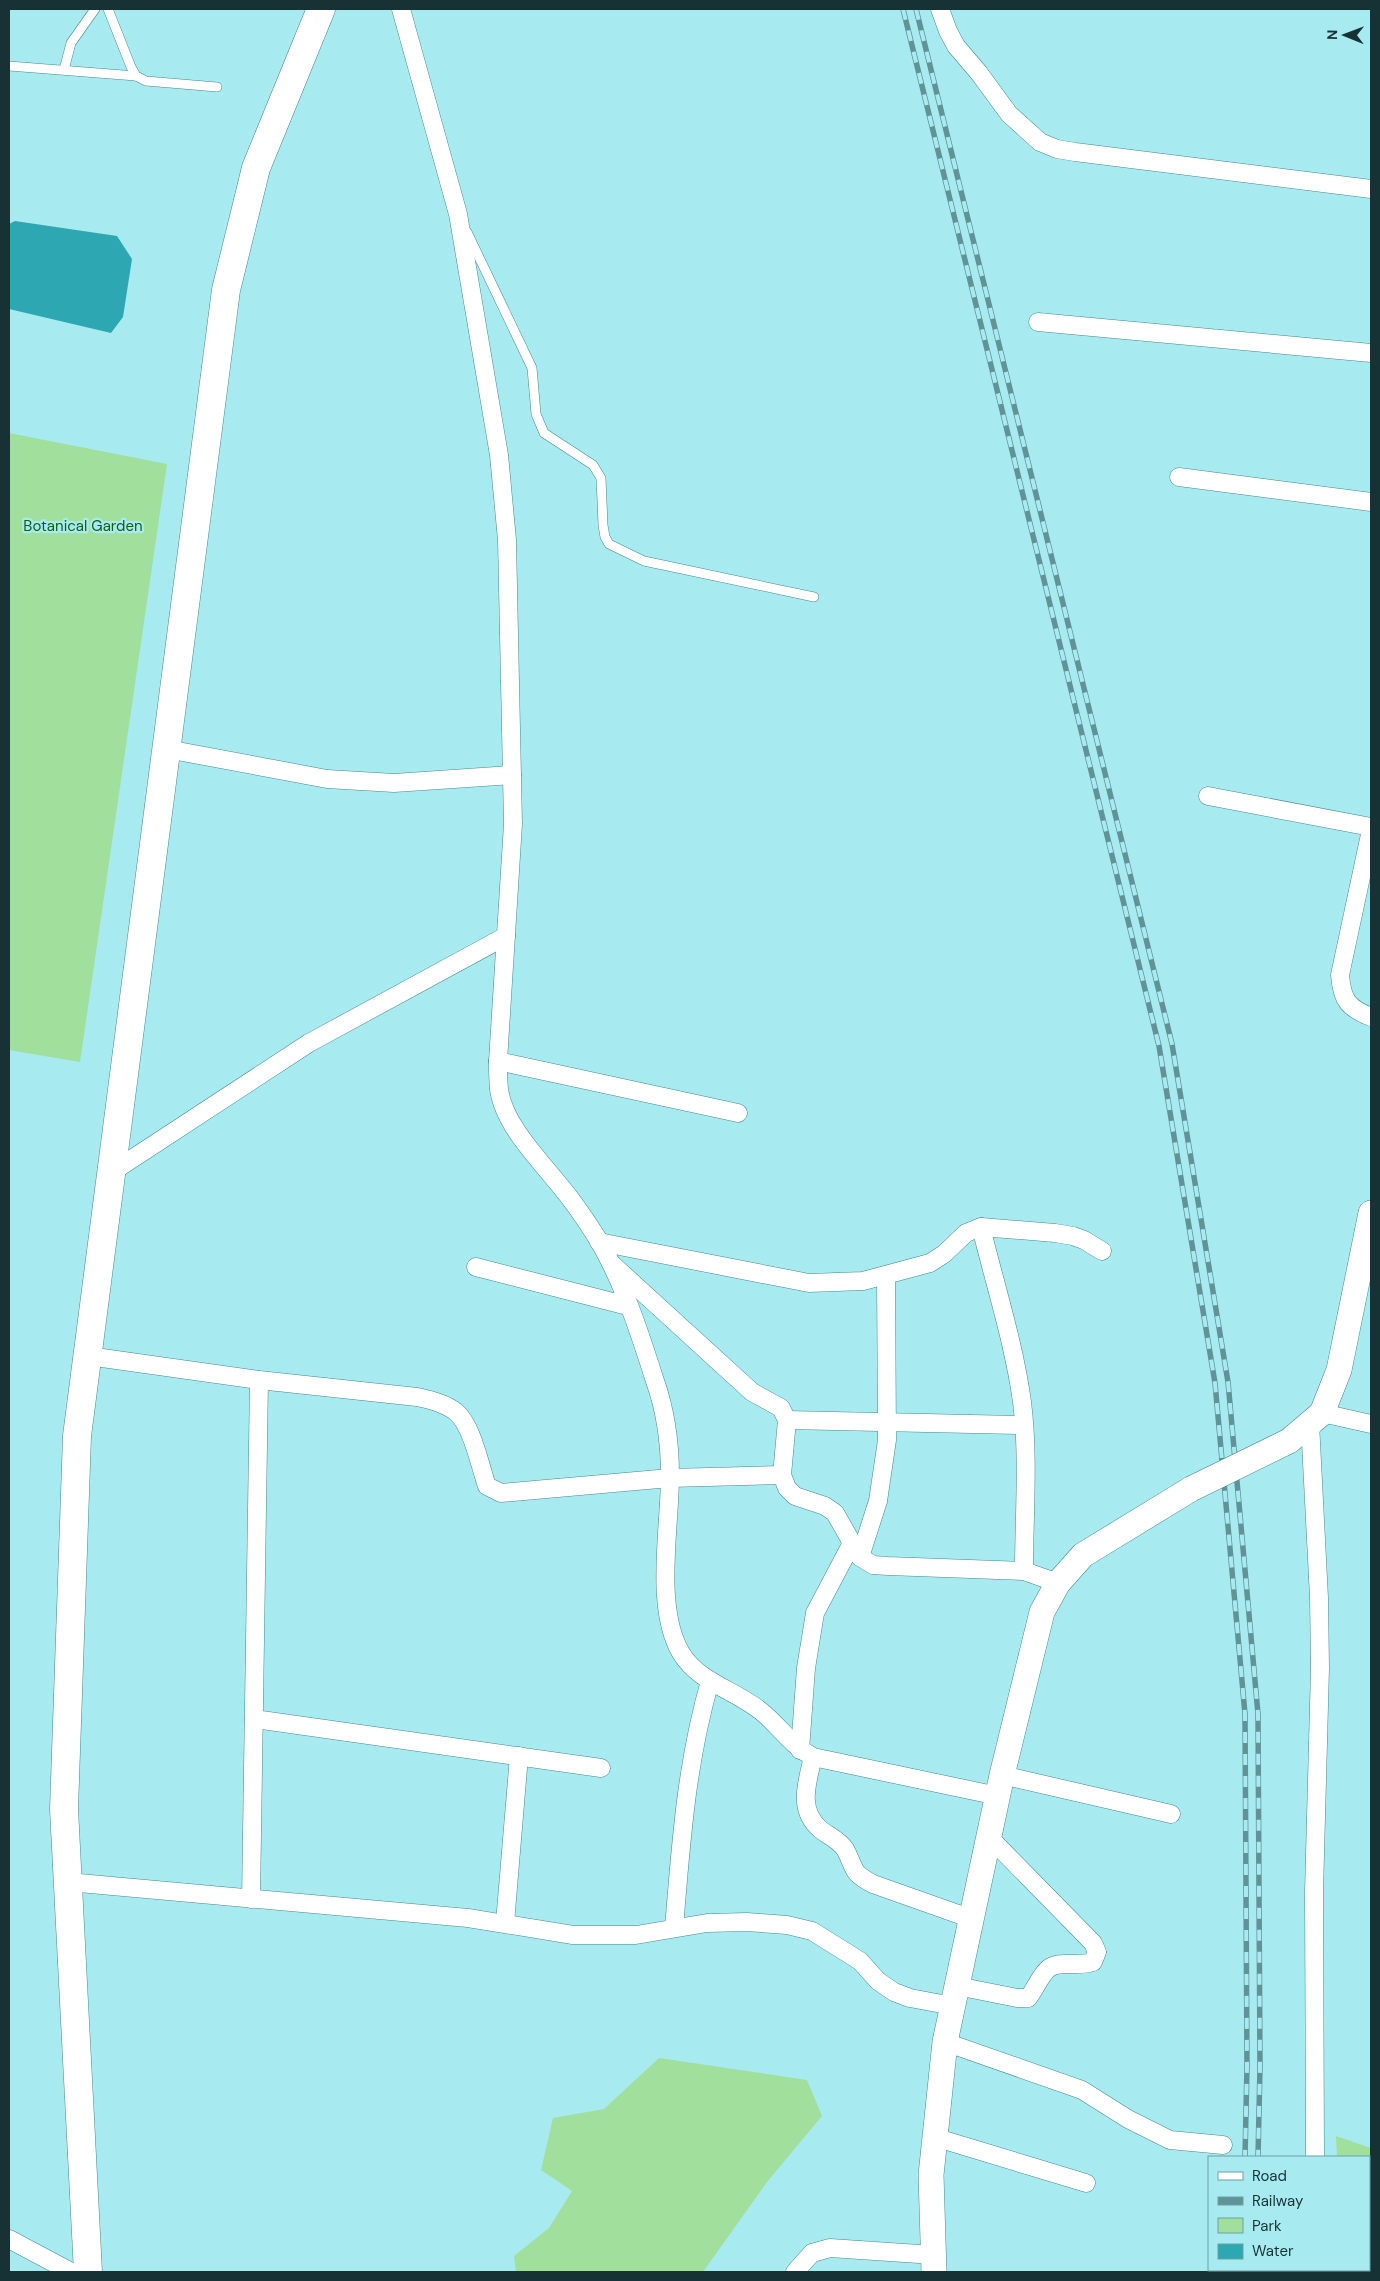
<svg xmlns="http://www.w3.org/2000/svg" width="1380" height="2281" font-family="'DM Sans',sans-serif">
	<style>
		.green { fill: #a1df9d }
		.water { fill: #2da7b1 }
		.lines { fill: none; stroke-linecap: round; stroke-linejoin: round }
		.service-casing { stroke: #45888e; stroke-width: 10 }
		.minor-casing { stroke: #45888e; stroke-width: 19 }
		.secondary-casing { stroke: #45888e; stroke-width: 26 }
		.primary-casing { stroke: #45888e; stroke-width: 29 }
		.service { stroke: #fff; stroke-width: 9 }
		.minor { stroke: #fff; stroke-width: 18 }
		.secondary { stroke: #fff; stroke-width: 25 }
		.primary { stroke: #fff; stroke-width: 28 }
		.rail-casing { stroke: #619296; stroke-width: 5.5 }
		.rail { stroke: #a7ebf1; stroke-width: 4; stroke-dasharray: 11; stroke-linecap: butt }
		.secondary-bridge-casing { stroke: #45888e; stroke-width: 26; stroke-linecap: butt }
		.secondary-bridge { stroke: #fff; stroke-width: 25 }
		.labels { text-anchor: middle; dominant-baseline: central; stroke-width: 4.5; stroke-linejoin: round; paint-order: stroke }
		.park-label { font-size: 15px; fill: #135d14; stroke: #a7ebf1 }
	</style>
	<rect width="100%" height="100%" fill="#a7ebf1"/>
	<g class="green">
		<polygon points="9,433 167,464 80,1062 9,1050"/>
		<polygon points="659,2058 807,2080 822,2116 767,2182 703,2272 516,2272 514,2256 549,2228 572,2191 541,2170 553,2118 604,2109"/>
		<polygon points="1336,2136 1371,2148 1371,2272 1341,2272 1341,2270 1369,2270 1369,2157 1337,2157"/>
	</g>
	<polygon class="water" points="15,221 117,236 132,259 123,317 111,333 9,309 9,224"/>
	<g class="lines">
		<defs>
			<g id="service">
				<polyline points="108,9 131,67 136,76 146,81 217,87"/>
				<polyline points="9,66 136,76"/>
				<polyline points="64,70 71,43 95,9"/>
				<polyline points="467,232 532,368 536,414 544,433 593,465 601,478 603,525 605,537 609,544 644,561 814,597"/>
			</g>
			<g id="minor">
				<path d="M401,9L458,214L499,455L507,540L513,824L498,1061C498,1070 498,1080 499,1089C504,1129 549,1169 572,1201C581,1213 591,1228 599,1241C624,1284 640,1334 655,1381C666,1412 670,1443 670,1476C670,1528 654,1607 681,1653C699,1683 736,1690 762,1712C780,1727 792,1746 813,1757L998,1796"/>
				<polyline points="940,9 948,31 956,46 979,73 1009,114 1040,142 1057,149 1075,152 1371,189"/>
				<polyline points="1038,322 1371,353"/>
				<polyline points="1179,477 1371,502"/>
				<polyline points="167,749 327,779 394,783 512,775"/>
				<polyline points="1208,796 1371,827"/>
				<path d="M1371,830L1340,975C1342,1000 1348,1008 1371,1017"/>
				<polyline points="498,1061 738,1113"/>
				<polyline points="112,1172 309,1043 506,936"/>
				<path d="M981,1227C995,1285 1014,1343 1022,1402C1029,1457 1024,1515 1024,1571"/>
				<polyline points="599,1242 809,1283 863,1281 930,1263 944,1254 966,1233 981,1227 1055,1233 1073,1236 1084,1240 1102,1251"/>
				<polyline points="614,1266 752,1392 781,1408 787,1420 782,1475 787,1488 795,1496 825,1506 835,1513 860,1557 873,1565 888,1566 1024,1571 1058,1583"/>
				<polyline points="476,1267 628,1306"/>
				<path d="M88,1356L259,1380L417,1397C430,1400 445,1403 456,1412C472,1425 480,1466 487,1486L501,1493L670,1478L782,1475"/>
				<polyline points="1322,1413 1371,1424"/>
				<polyline points="787,1420 1023,1425"/>
				<polyline points="1310,1423 1319,1598 1320,1668 1314,1892 1315,2157"/>
				<polyline points="860,1557 878,1501 887,1440 886,1275"/>
				<polyline points="254,1719 601,1768"/>
				<polyline points="800,1750 806,1668 815,1613 852,1543"/>
				<path d="M813,1757C807,1783 797,1810 821,1830C829,1836 839,1840 845,1849C856,1869 850,1872 873,1884L972,1919"/>
				<polyline points="1002,1775 1171,1814"/>
				<polyline points="68,1882 468,1918 573,1935 636,1935 707,1923 747,1922 787,1925 812,1931 860,1961 878,1981 894,1992 910,1998 953,2006"/>
				<polyline points="251,1899 259,1380"/>
				<polyline points="505,1923 519,1756"/>
				<path d="M674,1928C681,1843 686,1765 710,1681"/>
				<path d="M957,1986L1017,1998H1028C1035,1990 1040,1975 1049,1968C1060,1960 1080,1967 1093,1962L1097,1952L1093,1943L989,1837"/>
				<polyline points="945,2042 1082,2090 1128,2119 1170,2140 1223,2145"/>
				<polyline points="934,2137 1086,2183"/>
				<polyline points="9,2239 71,2272"/>
				<polyline points="795,2272 812,2253 830,2248 934,2255"/>
				<polyline points="1307,2272 1309,2270"/>
			</g>
			<g id="secondary">
				<polyline points="1289,1441 1322,1413 1339,1370 1371,1213"/>
				<polyline points="934,2272 931,2175 945,2042 1002,1775 1042,1612 1058,1583 1083,1555 1191,1489"/>
			</g>
			<polyline id="primary" points="88,2272 64,1809 77,1436 226,290 256,168 321,9"/>
		</defs>
		<use href="#service" class="service-casing"/>
		<use href="#minor" class="minor-casing"/>
		<use href="#secondary" class="secondary-casing"/>
		<use href="#primary" class="primary-casing"/>
		<use href="#service" class="service"/>
		<use href="#minor" class="minor"/>
		<use href="#secondary" class="secondary"/>
		<use href="#primary" class="primary"/>
		<defs>
			<g id="rail">
				<polyline points="903,9 1159,1046 1215,1383 1245,1714 1247,2066 1245,2157"/>
				<polyline points="916,9 1172,1044 1228,1382 1258,1714 1260,2067 1258,2157"/>
				<polyline points="1242,2272 1242,2270"/>
				<polyline points="1255,2272 1255,2270"/>
			</g>
		</defs>
		<use href="#rail" class="rail-casing"/>
		<use href="#rail" class="rail"/>
		<defs>
			<polyline id="secondary-bridge" points="1191,1489 1289,1441"/>
		</defs>
		<use href="#secondary-bridge" class="secondary-bridge-casing"/>
		<use href="#secondary-bridge" class="secondary-bridge"/>
	</g>
	<g class="labels">
		<g class="park-label">
			<text x="83" y="526">Botanical Garden</text>
		</g>
	</g>
	<rect width="1380" height="2281" fill="none" stroke="#163234" stroke-width="20"/>
	<rect x="1208" y="2156" width="162" height="115" fill="#a7ebf1" stroke="#6da1a5"/>
	<rect x="1218" y="2172" width="25" height="8" fill="#ffffff" stroke="#6da1a5"/>
	<text x="1252" y="2181" font-size="15" fill="#163234">Road</text>
	<rect x="1218" y="2197" width="25" height="8" fill="#619296" stroke="#6da1a5"/>
	<text x="1252" y="2206" font-size="15" fill="#163234">Railway</text>
	<rect x="1218" y="2218" width="25" height="15" fill="#a1df9d" stroke="#6da1a5"/>
	<text x="1252" y="2231" font-size="15" fill="#163234">Park</text>
	<rect x="1218" y="2244" width="25" height="15" fill="#2da7b1" stroke="#6da1a5"/>
	<text x="1252" y="2256" font-size="15" fill="#163234">Water</text>
	<g transform="translate(1345 35) rotate(271)" stroke="#a7ebf1" stroke-width="4" paint-order="stroke">
	<path d="M0-4L9 19L0 12L-9 19Z" fill="#163234"/>
	<text y="-8" font-size="14" font-weight="bold" text-anchor="middle" fill="#163234">N</text>
	</g>
</svg>
